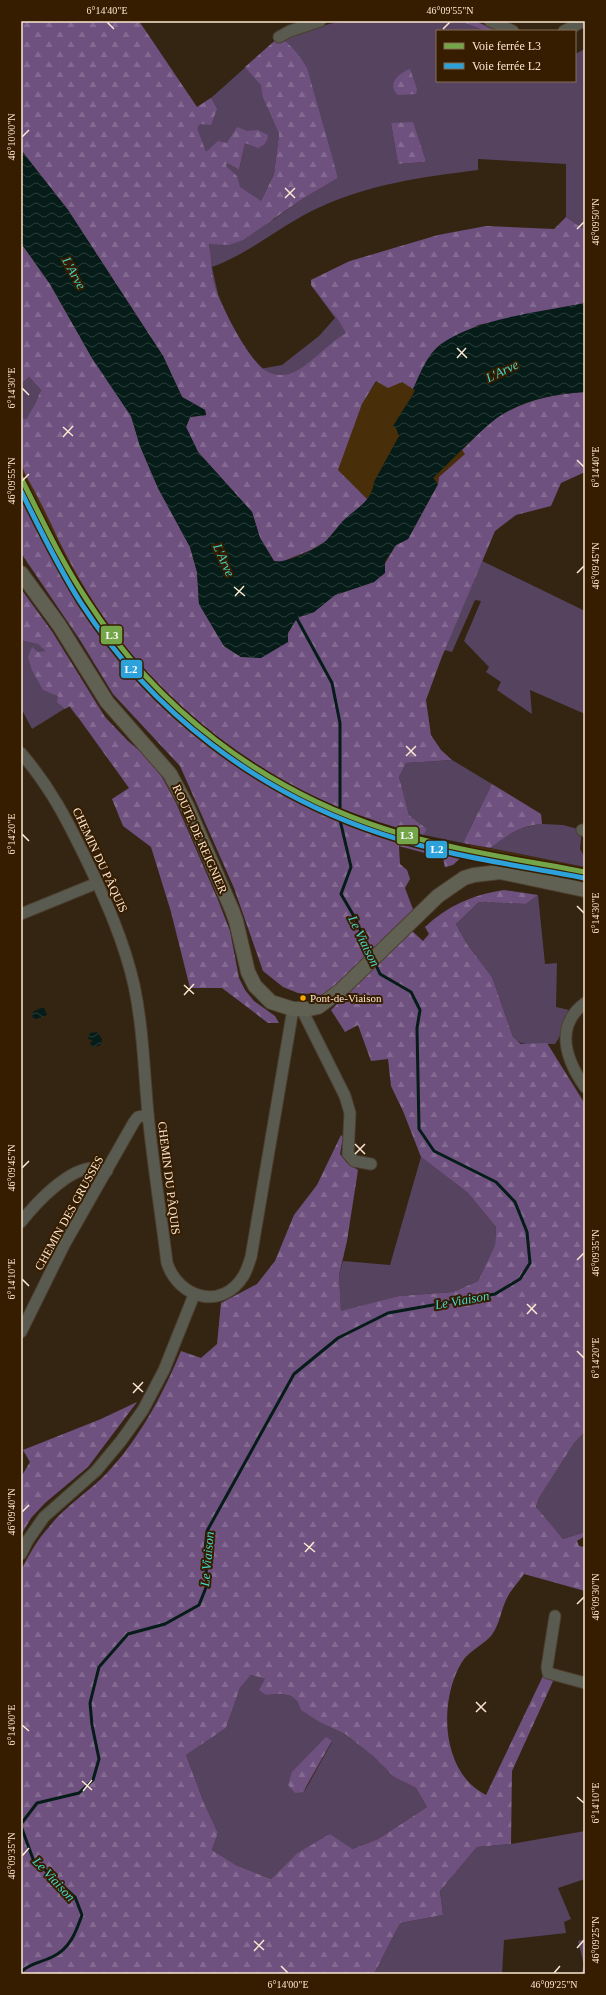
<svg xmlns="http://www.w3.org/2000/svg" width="606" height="1995" font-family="'Times New Roman',serif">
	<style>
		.built { fill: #492f09 }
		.green { fill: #564360; fill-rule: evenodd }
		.forest { fill: url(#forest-firs); fill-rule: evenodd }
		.water { fill: url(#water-waves) }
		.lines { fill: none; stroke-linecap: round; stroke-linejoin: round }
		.stream { stroke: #051c18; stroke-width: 3 }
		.minor-casing { stroke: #4d3f2f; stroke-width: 13 }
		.major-casing { stroke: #4d3f2f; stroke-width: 16 }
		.minor { stroke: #595b50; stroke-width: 11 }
		.major { stroke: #616153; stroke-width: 14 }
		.rail-1-casing { stroke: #361d00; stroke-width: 8 }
		.rail-2-casing { stroke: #361d00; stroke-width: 8 }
		.rail-1 { stroke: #74a548; stroke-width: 5 }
		.rail-2 { stroke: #2da1d9; stroke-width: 5 }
		.ticks { fill: none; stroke: #fce7d1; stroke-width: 1.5 }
		.bus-dot { fill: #f7a600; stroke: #361d00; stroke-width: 1.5 }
		.labels { text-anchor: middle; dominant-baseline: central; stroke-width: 4; stroke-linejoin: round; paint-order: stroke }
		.bus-label { font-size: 11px; fill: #fce7d1; stroke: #361d00; text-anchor: start }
		.street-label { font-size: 12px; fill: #fce7d1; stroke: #361d00 }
		.water-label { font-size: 13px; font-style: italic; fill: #43dad1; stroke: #361d00 }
		.line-badge { stroke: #361d00; stroke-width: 1.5 }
		.badge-label { font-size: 11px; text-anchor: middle; font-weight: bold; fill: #fff }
		.neatline { fill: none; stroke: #fce7d1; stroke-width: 1.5 }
		.ticks-label { font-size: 10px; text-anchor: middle; fill: #fce7d1 }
	</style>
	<defs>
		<pattern id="forest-firs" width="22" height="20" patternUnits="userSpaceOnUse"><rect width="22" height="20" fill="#6e517f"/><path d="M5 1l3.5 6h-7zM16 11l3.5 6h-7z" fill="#846a90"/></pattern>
		<pattern id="water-waves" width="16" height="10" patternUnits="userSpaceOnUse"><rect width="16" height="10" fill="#051c18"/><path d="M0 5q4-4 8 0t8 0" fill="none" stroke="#2a3d39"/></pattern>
	</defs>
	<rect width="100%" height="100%" fill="#332512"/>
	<g class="built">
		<polygon points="377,381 402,381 415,390 393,426 396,428 399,436 374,482 373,489 368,500 338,470 362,404"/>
		<polygon points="462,450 465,454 439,477 438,484 433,478"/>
		<polygon points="21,464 84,587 139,664 133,669 82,605 55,564 21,494"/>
		<polygon points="471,845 585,867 585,878 467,852"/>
	</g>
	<g class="green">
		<path d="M52,21L210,255L209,243L164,139L197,107L211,98L279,37L285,40L299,32L341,21H460L485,31H437V81H575V54L585,49V230L566,217V164L478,159V170C423,177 369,184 318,208C281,225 251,253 212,267L218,294ZM263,98L324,133L338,178L304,198L273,220L261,201L274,174L279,134ZM391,123L426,161V162L398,164ZM245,143L239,170L227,163Z"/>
		<polygon points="350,261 350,339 293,380 254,370 282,365 319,336 335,318 311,285 311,280"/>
		<polygon points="29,377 41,390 35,404 26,419 21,419 21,384"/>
		<polygon points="482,561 585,611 585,714 530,690 532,714 497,690 501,682 486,672 489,667 464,641 481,601 475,600 452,652 444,650"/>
		<polygon points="21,589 53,633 78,718 69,706 32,729 21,708"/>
		<polygon points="452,760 492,784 463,843 424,835 427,829 409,815 399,777 406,763"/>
		<path d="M542,824L563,825L582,830L580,849L585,858V867L490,848C506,835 521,826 542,824Z"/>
		<path d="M538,895L545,964L557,963L556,1007L569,1010C563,1021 563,1034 555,1044C540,1043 524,1049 513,1037L492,977L467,944L456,924L479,902L526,904Z"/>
		<polygon points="421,1157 468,1193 496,1227 495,1245 478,1281 453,1292 399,1296 341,1312 339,1275 343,1261 390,1265"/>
		<polygon points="585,1432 585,1532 563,1539 536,1508 539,1498 574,1443"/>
		<path d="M251,1675L265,1679L266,1695L282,1694L291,1696L323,1724L345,1734L373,1756L394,1777L416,1788L427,1807L378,1839L352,1849L296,1854L271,1879L236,1865L212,1850L218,1833L204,1803L186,1755L226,1728L240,1688ZM326,1738L332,1742L304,1792Z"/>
		<polygon points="585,1831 585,1879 558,1888 571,1919 564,1922 566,1933 504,1940 502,1974 374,1974 400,1923 443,1915 440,1891 477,1847 511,1844"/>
		<polygon points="585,1939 585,1974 581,1974 584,1965 578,1941"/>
	</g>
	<g class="forest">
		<path d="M21,21H139L197,107L211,98L217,109L211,125L200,124L197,128L206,152L218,141L227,143L237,127L247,131L258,130L268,135C267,142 265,145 258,148L245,143L239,170L227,163L226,166L237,176L240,187L261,201L274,174L279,134L263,98L261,85L245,67L279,37C291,44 300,56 307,68L338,178L304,198L243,240L229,245L209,244C211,256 211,268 213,280C218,301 248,360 266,371C272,375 282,376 289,374C307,369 328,343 346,333L339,321L311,285V280L350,261L438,235L486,226L554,229L566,217L585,230V303L478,325L428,360L413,389L402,382L388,388L376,381L362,404L338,470L368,500L344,520L326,541L311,550L281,562L274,561L260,538L252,512L198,452L186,427L190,417L206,415L205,410L182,397L163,356L68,210L21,150Z"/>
		<polygon points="460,21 475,21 498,31 485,31"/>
		<path d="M410,69L417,89L416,94L398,95C386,84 399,73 410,69Z"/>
		<polygon points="413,122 426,162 398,164 391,123"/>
		<path d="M21,243L50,284L92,358L131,416L140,446L158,488L190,547L197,572L199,604L224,646L241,657L288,633L297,618L314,612L335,595L374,582L396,545L408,539L438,484L439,477L465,454L462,450C472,441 482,429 494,420C520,401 553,394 585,392V472L561,483L551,506L516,515L495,531L441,659L426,700L431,735L441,750L452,760L406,763L399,777L409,815L427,829L424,835C256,793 138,698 60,543C52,525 43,507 34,490C30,482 24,474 22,465C18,454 21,431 21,419H26L35,404L41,390L29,377L21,384Z"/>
		<path d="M21,494C32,518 42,543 56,565C123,678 224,773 348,820C387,835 426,843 467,852L453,865L445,867L443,858L399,846L400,864L407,870L410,879L405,888L414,912L333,990L321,995L298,993L283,987L263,971L234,888L180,766L113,694L80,640L21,553Z"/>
		<polygon points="21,589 53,633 105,717 128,741 148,758 162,777 176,803 218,900 230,931 239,978 245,990 254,1001 275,1016 279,1023 268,1023 222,988 190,988 171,912 151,847 123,826 112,799 129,788 70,706 65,709 57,702 58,696 43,690 32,670 28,657 32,647 38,652 46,651 38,644 21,640"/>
		<path d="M492,784L541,814L542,824C521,825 506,836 490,848L463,843Z"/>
		<path d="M504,890L538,895L526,904L479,902L456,924L467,944L492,977L513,1037L521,1044L547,1043L585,1104V1432L574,1443L539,1498L536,1507L563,1539L585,1532V1536L577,1541L579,1546L585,1547V1591L524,1574C519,1581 512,1589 508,1596C501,1608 500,1625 491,1636C483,1645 469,1651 462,1662C438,1701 441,1773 486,1795L543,1676L554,1679L512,1771L511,1844L477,1847L440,1891L443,1915L400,1923L374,1974H21V1570C29,1555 37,1540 49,1527C65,1506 89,1492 107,1473C140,1438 163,1394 181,1351L201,1358L217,1344L221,1303L257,1284L275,1261L294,1215L317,1185L341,1135L343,1137L340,1154L347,1163L358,1170L347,1241L339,1275L341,1311L399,1296L453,1292L478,1281L495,1245L496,1227L468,1193L421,1157L403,1111L391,1086L388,1059L371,1061L358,1025L345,1032L331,1010L412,931L423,941L429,934L425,927C447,906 474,894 504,890ZM251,1675L265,1679L259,1690L266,1695L282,1694L291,1696L298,1702L301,1710L323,1724L345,1734L373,1756L394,1777L416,1788L427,1807L378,1839L352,1849L330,1834L296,1854L271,1879L236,1865L212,1850L218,1833L204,1803L186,1755L226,1728L240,1688Z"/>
		<polygon points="137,1402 88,1467 45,1503 31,1518 21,1535 21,1477 30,1462 23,1450 101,1419"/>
		<polygon points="326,1737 332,1741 303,1792 295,1793 288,1785 292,1772"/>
	</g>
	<g class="water">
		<path d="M21,150L68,210L163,356L182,397L205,410L206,415L190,417L186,427L198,452L252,512L260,538L274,561C287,564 317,549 327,540C333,534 337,527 343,521C356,508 372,502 374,482L399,436L396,428L393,426L413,395L415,390L413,389C420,374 427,354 441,344C477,318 541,312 585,303V392C553,394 519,400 493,421C472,438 453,459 433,478L438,484L408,539L396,545L385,561V573L374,582L335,595L314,612L297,618L288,633V642L261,658L241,657L224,646L199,604L197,572L190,547L158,488L140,446L131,416L92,358L50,284L21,243Z"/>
		<polygon points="44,1007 47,1015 36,1019 33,1018 32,1015 34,1011"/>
		<polygon points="97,1032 102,1039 101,1045 93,1047 90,1043 93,1040 88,1039 90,1033"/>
	</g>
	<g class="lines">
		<g class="stream">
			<polyline points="295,615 332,683 340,723 340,820 351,867 341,894 355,918 371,955"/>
			<polyline points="21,1824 37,1803 79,1793 93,1780 99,1759 92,1725 90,1703 99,1667 128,1634 165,1624 199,1605 207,1585 205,1550 207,1531 294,1374 338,1338 388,1313 495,1294 520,1279 530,1263 527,1232 515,1202 496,1182 434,1151 419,1129 417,1028 420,1010 411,992 380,974 375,963"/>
			<path d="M21,1826L33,1859L75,1897L82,1915C76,1932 70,1949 52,1957C40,1963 30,1963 21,1972"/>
		</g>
		<defs>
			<g id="minor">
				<polyline points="490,21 513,31"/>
				<polyline points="564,31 584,21"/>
				<polyline points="279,37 290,31 320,21"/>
				<path d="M21,753C51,788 67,820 87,861C106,901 124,941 134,985C143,1027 144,1071 148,1114C153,1164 161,1214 167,1263C179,1299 223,1311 244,1275C247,1270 249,1263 251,1257L293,1009"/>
				<polyline points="582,830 585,831"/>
				<polyline points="21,914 97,883"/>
				<path d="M585,1003C554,1026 566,1060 585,1087"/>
				<polyline points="302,1010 345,1096 350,1113 348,1154 354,1161 371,1164"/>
				<path d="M21,1222C36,1203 69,1167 95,1168C99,1169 103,1170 107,1171"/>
				<polyline points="21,1332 64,1245 134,1122 138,1117 148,1115"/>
				<polyline points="21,1554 28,1540 44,1517 96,1471 121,1441 143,1410 164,1370 194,1295"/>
				<polyline points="555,1616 547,1667 548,1673 585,1683"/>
			</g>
			<polyline id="major" points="21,573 59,625 107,702 170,774 187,806 232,910 236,921 248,972 255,986 271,1002 293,1009 309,1009 318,1007 340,991 438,896 464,878 474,875 500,872 585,890"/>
		</defs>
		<use href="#minor" class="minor-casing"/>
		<use href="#major" class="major-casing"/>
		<use href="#minor" class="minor"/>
		<use href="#major" class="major"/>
		<defs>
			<path id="rail-1" d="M21,478C42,519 61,561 87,600C157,709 262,789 385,829C450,850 518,859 585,872"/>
			<path id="rail-2" d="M21,491C40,529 58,567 81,603C152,713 258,793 382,834C447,856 517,865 584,878"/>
		</defs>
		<use href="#rail-1" class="rail-1-casing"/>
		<use href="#rail-2" class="rail-2-casing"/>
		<use href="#rail-1" class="rail-1"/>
		<use href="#rail-2" class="rail-2"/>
	</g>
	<path class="ticks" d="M107,22L114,29M443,29L450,22M22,137L29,130M285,188L295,198M285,198L295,188M577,229L584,222M457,348L467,358M457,358L466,348M22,388L29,395M63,427L73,436M63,437L73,426M577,460L584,467M22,481L29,474M577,573L584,566M234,587L245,596M235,596L244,586M406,746L416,756M406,756L416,746M22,834L29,841M577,906L584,913M184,985L194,994M184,995L194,984M355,1144L365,1154M355,1154L365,1144M22,1168L29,1161M577,1260L584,1253M22,1279L29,1286M527,1304L537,1314M527,1314L536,1304M577,1351L584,1358M133,1383L143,1392M133,1393L143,1382M22,1512L29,1505M304,1543L315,1552M305,1552L314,1542M577,1604L584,1597M476,1702L486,1712M476,1712L486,1702M22,1725L29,1731M82,1781L92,1790M83,1791L92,1780M577,1797L584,1803M22,1856L29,1848M254,1941L264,1950M577,1948L584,1940M254,1951L264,1940M281,1966L288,1973M554,1973L560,1966"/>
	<circle class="bus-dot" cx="303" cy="998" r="3.5"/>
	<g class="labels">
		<g class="bus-label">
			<text x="310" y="998">Pont-de-Viaison</text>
		</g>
		<g class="street-label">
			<text transform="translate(200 839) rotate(66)">ROUTE DE REIGNIER</text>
			<text transform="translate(100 860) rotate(65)">CHEMIN DU PÂQUIS</text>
			<text transform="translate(169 1178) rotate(83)">CHEMIN DU PÂQUIS</text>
			<text transform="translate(69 1213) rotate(-61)">CHEMIN DES GRUSSES</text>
		</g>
		<g class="water-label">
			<text transform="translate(74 273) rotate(61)">L'Arve</text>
			<text transform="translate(502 371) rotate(-26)">L'Arve</text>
			<text transform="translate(224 560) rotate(66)">L'Arve</text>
			<text transform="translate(364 941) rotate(64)">Le Viaison</text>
			<text transform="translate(462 1300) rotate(-10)">Le Viaison</text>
			<text transform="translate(207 1559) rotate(-85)">Le Viaison</text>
			<text transform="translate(54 1879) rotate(47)">Le Viaison</text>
		</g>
	</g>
	<g class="line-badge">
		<rect x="100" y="625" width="23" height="20" rx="4" fill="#74a548"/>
		<rect x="120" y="659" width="23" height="20" rx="4" fill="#2da1d9"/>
		<rect x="396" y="826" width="23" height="19" rx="4" fill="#74a548"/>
		<rect x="425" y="840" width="23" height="19" rx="4" fill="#2da1d9"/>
	</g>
	<g class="badge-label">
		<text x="112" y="639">L3</text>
		<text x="131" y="673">L2</text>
		<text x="407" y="839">L3</text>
		<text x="437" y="853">L2</text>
	</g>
	<rect width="606" height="1995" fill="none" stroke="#361d00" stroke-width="44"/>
	<rect x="436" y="30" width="140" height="52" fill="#361d00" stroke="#856e54"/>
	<rect x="444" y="43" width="20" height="6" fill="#74a548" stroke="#856e54"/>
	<text x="472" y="50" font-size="12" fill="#fce7d1">Voie ferrée L3</text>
	<rect x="444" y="63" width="20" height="6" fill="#2da1d9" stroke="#856e54"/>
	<text x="472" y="70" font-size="12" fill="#fce7d1">Voie ferrée L2</text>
	<rect x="22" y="22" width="562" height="1951" class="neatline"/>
	<g class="ticks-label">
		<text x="107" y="14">6°14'40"E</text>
		<text x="450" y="14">46°09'55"N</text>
		<text transform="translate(11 137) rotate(-90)" y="4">46°10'00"N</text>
		<text transform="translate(595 222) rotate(-90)" y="4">46°09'50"N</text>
		<text transform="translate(11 388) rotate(-90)" y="4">6°14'30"E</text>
		<text transform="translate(595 467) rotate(-90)" y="4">6°14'40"E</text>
		<text transform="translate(11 481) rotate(-90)" y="4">46°09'55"N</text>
		<text transform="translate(595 566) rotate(-90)" y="4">46°09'45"N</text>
		<text transform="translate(11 834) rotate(-90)" y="4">6°14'20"E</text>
		<text transform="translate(595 913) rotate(-90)" y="4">6°14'30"E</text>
		<text transform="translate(11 1168) rotate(-90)" y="4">46°09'45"N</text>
		<text transform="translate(595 1253) rotate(-90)" y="4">46°09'35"N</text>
		<text transform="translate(11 1279) rotate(-90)" y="4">6°14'10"E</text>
		<text transform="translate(595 1358) rotate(-90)" y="4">6°14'20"E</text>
		<text transform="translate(11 1512) rotate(-90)" y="4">46°09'40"N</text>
		<text transform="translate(595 1597) rotate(-90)" y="4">46°09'30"N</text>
		<text transform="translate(11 1725) rotate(-90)" y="4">6°14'00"E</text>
		<text transform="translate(595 1803) rotate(-90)" y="4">6°14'10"E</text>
		<text transform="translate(11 1856) rotate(-90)" y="4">46°09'35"N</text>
		<text transform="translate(595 1940) rotate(-90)" y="4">46°09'25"N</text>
		<text x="288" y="1988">6°14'00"E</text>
		<text x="554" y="1988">46°09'25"N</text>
	</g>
</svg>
